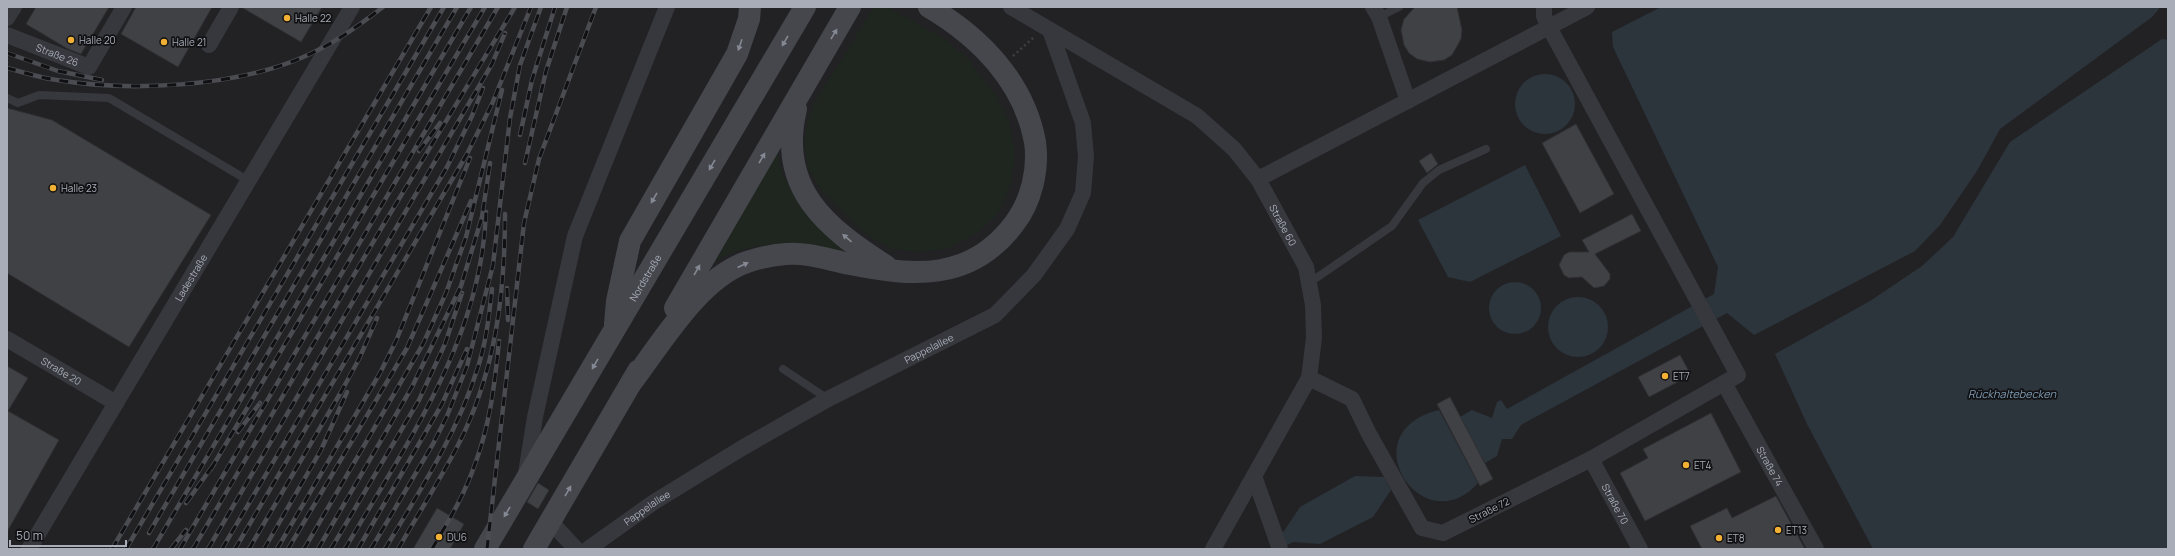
<svg xmlns="http://www.w3.org/2000/svg" width="2175" height="556" font-family="Manrope,sans-serif">
	<style>
		.built { fill: #222225 }
		.green { fill: #1e261f }
		.water { fill: #2c353c }
		.building { fill: #404145; stroke: #303034 }
		.lines { fill: none; stroke-linecap: round; stroke-linejoin: round }
		.path { stroke: #3d3f44; stroke-width: 2.5; stroke-dasharray: 2 3; stroke-linecap: butt }
		.lane { stroke: #37383d; stroke-width: 8 }
		.street { stroke: #37383d; stroke-width: 16 }
		.secondary { stroke: #45474d; stroke-width: 22 }
		.rail-casing { stroke: #4a4c52; stroke-width: 4.5 }
		.rail { stroke: #111113; stroke-width: 3; stroke-dasharray: 9; stroke-linecap: butt }
		.oneway { fill: #858993 }
		.poi-dot { fill: #f2b134; stroke: #111113; stroke-width: 1.5 }
		.labels { text-anchor: middle; dominant-baseline: central; stroke-width: 3.5; stroke-linejoin: round; paint-order: stroke }
		.poi-label { font-size: 10px; fill: #a8adb8; stroke: #111113; text-anchor: start }
		.street-label { font-size: 10px; fill: #a8adb8; stroke: #111113 }
		.water-label { font-size: 11px; font-style: italic; fill: #7f9bb3; stroke: #111113 }
	</style>
	<rect width="100%" height="100%" fill="#161618"/>
	<rect class="built" x="7" y="7" width="2161" height="542"/>
	<g class="green">
		<polygon points="874,7 888,7 943,38 966,57 997,96 1010,124 1015,154 1011,185 998,214 977,233 946,249 919,252 892,249 867,235 821,190 808,168 804,146 807,122 815,102"/>
		<path d="M778,152L782,174L803,206L856,256C800,243 761,235 709,264Z"/>
	</g>
	<g class="water">
		<polygon points="1661,7 2158,7 2159,9 2152,17 2000,129 1977,171 1940,225 1915,251 1754,335 1727,313 1521,425 1512,439 1502,439 1497,456 1485,463 1460,417 1472,410 1492,418 1497,402 1501,400 1507,409 1714,294 1718,267 1613,47 1612,32"/>
		<polygon points="2162,39 2168,40 2168,549 1873,549 1807,424 1775,354 1870,301 1922,266 1953,237 2010,142"/>
		<circle cx="1545" cy="104" r="30"/>
		<polygon points="1525,165 1561,236 1470,282 1448,277 1418,220"/>
		<circle cx="1515" cy="308" r="26"/>
		<circle cx="1578" cy="327" r="30"/>
		<path d="M1439,410L1478,483C1423,545 1348,432 1439,410Z"/>
		<polygon points="1355,476 1384,477 1391,490 1373,517 1320,544 1293,542 1284,547 1278,533 1284,531 1300,507"/>
	</g>
	<g class="building">
		<polygon points="36,7 109,7 81,54 68,49 26,24"/>
		<polygon points="136,7 212,7 178,67 121,34"/>
		<polygon points="241,7 322,7 301,42"/>
		<polygon points="1415,7 1457,7 1462,30 1461,39 1452,55 1444,60 1430,62 1417,59 1409,53 1404,45 1401,30 1404,19"/>
		<polygon points="7,108 52,120 211,215 129,347 7,273"/>
		<polygon points="1576,124 1614,194 1580,213 1542,143"/>
		<polygon points="1431,153 1438,164 1427,173 1419,161"/>
		<polygon points="1632,214 1641,231 1595,254 1610,274 1610,279 1604,286 1594,288 1582,277 1569,278 1564,275 1559,265 1564,255 1569,252 1589,252 1582,240"/>
		<polygon points="1680,355 1691,375 1649,397 1638,377"/>
		<polygon points="7,366 28,378 8,411 59,440 7,532"/>
		<polygon points="1450,397 1493,479 1480,486 1437,404"/>
		<polygon points="1711,413 1741,472 1645,521 1620,473 1648,458 1643,449"/>
		<polygon points="538,483 549,490 538,509 527,502"/>
		<polygon points="1776,496 1805,549 1702,549 1690,526 1727,508 1732,518"/>
		<polygon points="437,508 464,524 450,549 413,549"/>
	</g>
	<g class="lines">
		<polyline class="path" points="1013,56 1033,38"/>
		<g class="lane">
			<polyline points="1379,17 1399,7"/>
			<polyline points="7,98 18,103 39,95 109,98 249,181"/>
			<polyline points="1309,283 1392,226 1423,183 1439,170 1486,149"/>
			<polyline points="783,369 828,399"/>
		</g>
		<g class="street">
			<path id="s1" d="M1011,7L1197,116L1234,149L1258,179L1306,267L1313,305L1314,338L1309,378L1213,549"/>
			<polyline points="1373,7 1379,17 1408,101"/>
			<polyline points="1544,7 1544,16 1549,27 1587,7"/>
			<polyline points="7,18 14,7"/>
			<path id="s2" d="M7,35L89,67L124,7"/>
			<polyline points="209,45 231,7"/>
			<polyline points="1258,179 1549,27 1738,375 1591,459 1443,533 1422,528 1369,434 1352,399 1309,378"/>
			<path id="s3" d="M7,339L116,403"/>
			<path id="s4" d="M1724,383L1816,549"/>
			<path id="s5" d="M1591,459L1640,549"/>
			<polyline points="526,473 535,417 575,236 667,7"/>
			<polyline points="1254,476 1280,549"/>
			<polyline points="550,521 576,549"/>
			<path id="s6" d="M29,549L352,7"/>
			<path id="s7" d="M588,549L654,502L742,448L828,399L995,315L1034,275L1067,229L1083,193L1086,157L1083,123L1050,30"/>
		</g>
		<g class="secondary">
			<path d="M796,109C777,188 825,227 886,266"/>
			<polyline points="675,308 850,7"/>
			<polyline points="615,324 617,301 630,241 737,54 749,19 750,7"/>
			<path d="M631,383C661,344 699,278 747,262C759,258 774,255 786,254C808,252 829,260 850,264C914,277 971,281 1014,224C1031,202 1039,170 1035,142C1024,82 980,37 929,7"/>
			<path id="s8" d="M485,549L805,7"/>
			<polyline points="534,549 638,371"/>
		</g>
		<defs>
			<g id="rail">
				<polyline points="7,53 58,71 102,80"/>
				<path d="M7,68C23,72 40,78 57,80C130,92 233,87 301,58C332,45 357,27 383,7"/>
				<polyline points="520,135 532,80 555,7"/>
				<polyline points="419,151 440,123"/>
				<polyline points="525,163 546,71 567,7"/>
				<polyline points="507,288 508,320"/>
				<polyline points="238,432 260,403"/>
				<polyline points="211,469 485,7"/>
				<polyline points="186,503 214,464"/>
				<polyline points="149,533 457,7"/>
				<polyline points="112,549 431,7"/>
				<polyline points="126,549 444,7"/>
				<polyline points="153,549 471,7"/>
				<polyline points="171,549 186,530"/>
				<polyline points="180,549 498,7"/>
				<polyline points="193,549 382,227 515,7"/>
				<polyline points="208,549 492,64 505,33"/>
				<polyline points="222,549 447,167 472,116 483,88"/>
				<polyline points="235,549 467,154 492,104 531,7"/>
				<polyline points="249,549 341,392 359,359 377,318"/>
				<polyline points="264,549 321,450 347,392"/>
				<polyline points="277,549 380,373 396,341 470,158"/>
				<polyline points="288,549 407,348 471,201"/>
				<polyline points="304,549 423,344 446,293 466,237 502,90"/>
				<polyline points="318,549 412,387 461,286 482,217 490,163"/>
				<polyline points="331,549 419,400 445,344 462,293"/>
				<path d="M345,549C406,444 482,338 486,212"/>
				<polyline points="358,549 442,404 467,349"/>
				<polyline points="371,549 433,444 447,416 467,366 493,265 510,118 520,65 541,7"/>
				<path d="M385,549C419,492 457,434 477,370C486,344 489,316 492,289"/>
				<path d="M398,549C417,516 438,483 456,449C495,375 505,296 505,214"/>
				<path d="M432,549C448,522 465,494 475,464C490,425 495,382 499,341"/>
				<polyline points="487,549 524,223 539,159 596,7"/>
			</g>
		</defs>
		<use href="#rail" class="rail-casing"/>
		<use href="#rail" class="rail"/>
	</g>
	<defs><path id="oneway-solid" d="M-6-.8H1V-3.2L6.5 0L1 3.2V.8H-6Z"/></defs>
	<g class="oneway">
		<use href="#oneway-solid" transform="translate(834 34) rotate(-59)"/>
		<use href="#oneway-solid" transform="translate(785 41) rotate(120)"/>
		<use href="#oneway-solid" transform="translate(740 45) rotate(109)"/>
		<use href="#oneway-solid" transform="translate(762 158) rotate(-60)"/>
		<use href="#oneway-solid" transform="translate(712 165) rotate(120)"/>
		<use href="#oneway-solid" transform="translate(654 198) rotate(120)"/>
		<use href="#oneway-solid" transform="translate(847 238) rotate(-140)"/>
		<use href="#oneway-solid" transform="translate(743 265) rotate(-25)"/>
		<use href="#oneway-solid" transform="translate(697 270) rotate(-60)"/>
		<use href="#oneway-solid" transform="translate(595 364) rotate(120)"/>
		<use href="#oneway-solid" transform="translate(568 491) rotate(-60)"/>
		<use href="#oneway-solid" transform="translate(507 512) rotate(121)"/>
	</g>
	<g class="poi-dot">
		<circle cx="287" cy="18" r="4"/>
		<circle cx="71" cy="40" r="4"/>
		<circle cx="164" cy="42" r="4"/>
		<circle cx="53" cy="188" r="4"/>
		<circle cx="1665" cy="376" r="4"/>
		<circle cx="1686" cy="465" r="4"/>
		<circle cx="1778" cy="530" r="4"/>
		<circle cx="439" cy="537" r="4"/>
		<circle cx="1719" cy="538" r="4"/>
	</g>
	<g class="labels">
		<g class="poi-label">
			<text x="295" y="18">Halle 22</text>
			<text x="79" y="40">Halle 20</text>
			<text x="172" y="42">Halle 21</text>
			<text x="61" y="188">Halle 23</text>
			<text x="1673" y="376">ET7</text>
			<text x="1694" y="465">ET4</text>
			<text x="1786" y="530">ET13</text>
			<text x="447" y="537">DU6</text>
			<text x="1727" y="538">ET8</text>
		</g>
		<g class="street-label">
			<text stroke="none"><textPath href="#s2" startOffset="54">Straße 26</textPath></text>
			<text stroke="none"><textPath href="#s1" startOffset="356">Straße 60</textPath></text>
			<text stroke="none"><textPath href="#s6" startOffset="316">Ladestraße</textPath></text>
			<text stroke="none"><textPath href="#s8" startOffset="315">Nordstraße</textPath></text>
			<text stroke="none"><textPath href="#s7" startOffset="396">Pappelallee</textPath></text>
			<text stroke="none"><textPath href="#s3" startOffset="63">Straße 20</textPath></text>
			<text stroke="none"><textPath href="#s4" startOffset="95">Straße 74</textPath></text>
			<text stroke="none"><textPath href="#s5" startOffset="51">Straße 70</textPath></text>
			<text stroke="none"><textPath href="#s7" startOffset="72">Pappelallee</textPath></text>
			<text transform="translate(1489 510) rotate(-27)">Straße 72</text>
		</g>
		<g class="water-label">
			<text x="2012" y="393">Rückhaltebecken</text>
		</g>
	</g>
	<rect width="2175" height="556" fill="none" stroke="#a8adb8" stroke-width="16"/>
	<path d="M10 540v6h116v-6" fill="none" stroke="#a8adb8" stroke-width="2"/>
	<text x="16" y="540" font-size="12" fill="#a8adb8" stroke="#111113" stroke-width="3" paint-order="stroke">50 m</text>
</svg>
